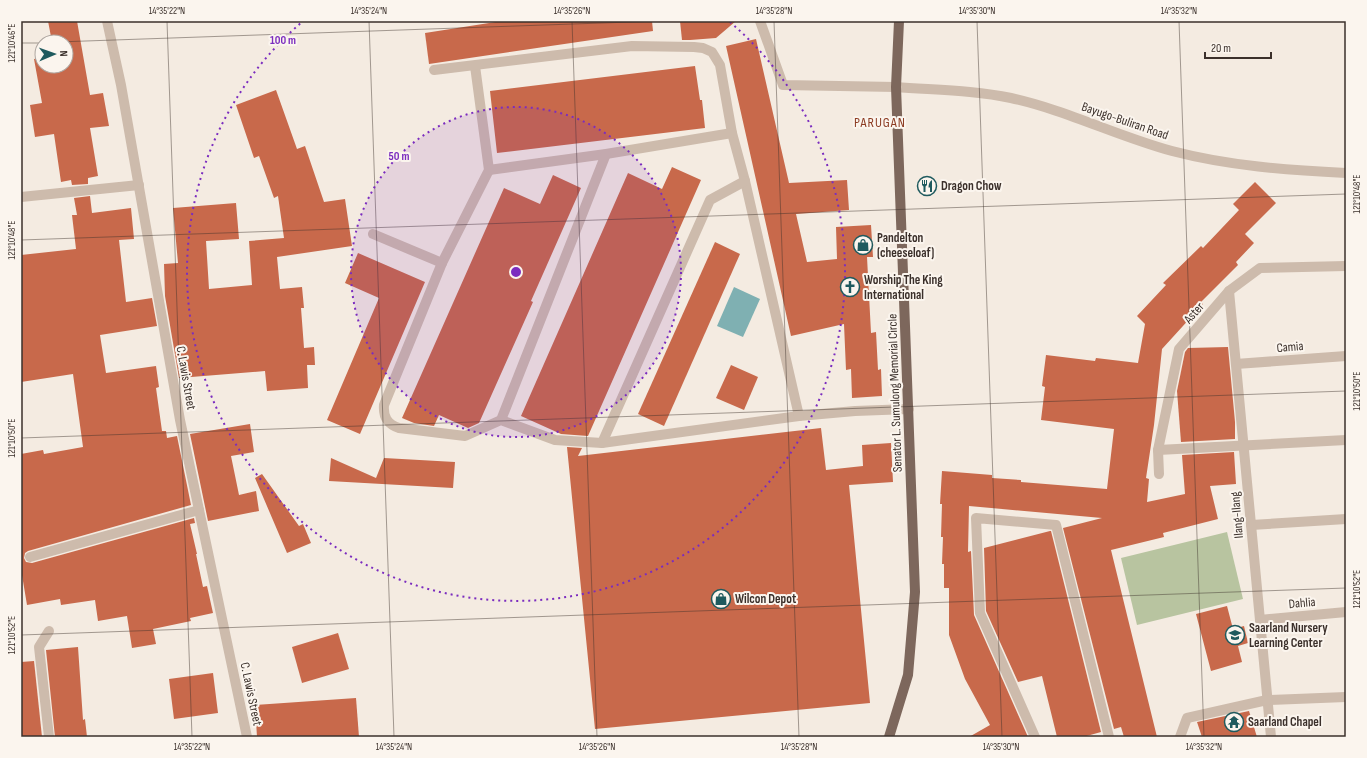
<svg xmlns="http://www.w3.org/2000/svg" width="1367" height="758" font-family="'Sofia Sans Condensed',sans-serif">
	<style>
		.green { fill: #b8c4a0 }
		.water { fill: #7fb0b2 }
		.building { fill: #c8694b }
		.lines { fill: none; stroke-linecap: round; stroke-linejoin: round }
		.service { stroke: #cdbbac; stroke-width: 10 }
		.pedestrian { stroke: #cdbbac; stroke-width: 10 }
		.minor { stroke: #cdbbac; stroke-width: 10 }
		.tertiary { stroke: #cdbbac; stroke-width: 10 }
		.primary { stroke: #7d675c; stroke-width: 10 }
		.ticks { fill: none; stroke: #3b302b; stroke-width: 1; stroke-opacity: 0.45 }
		.ring { fill: none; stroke: #7b2cbf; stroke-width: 2; stroke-dasharray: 2 4 }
		.labels { text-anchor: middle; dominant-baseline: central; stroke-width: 4; stroke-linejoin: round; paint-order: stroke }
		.street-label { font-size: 13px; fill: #3b302b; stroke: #fbf5ee }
		.poi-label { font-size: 13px; font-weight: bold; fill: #3b302b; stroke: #fbf5ee; text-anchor: start }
		.neighbourhood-label { font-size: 14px; letter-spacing: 1px; fill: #8c3b22; stroke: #fbf5ee }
		.centre { fill: #7b2cbf; stroke: #fbf5ee; stroke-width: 2 }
		.ring-label { font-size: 12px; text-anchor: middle; font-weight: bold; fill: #7b2cbf; stroke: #fbf5ee; stroke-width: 4; stroke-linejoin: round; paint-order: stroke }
		.neatline { fill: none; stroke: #3b302b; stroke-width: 1.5 }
		.ticks-label { font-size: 10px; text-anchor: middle; fill: #3b302b }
	</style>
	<rect width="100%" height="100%" fill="#f4ebe1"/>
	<polygon class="green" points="1227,532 1243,599 1137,625 1121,558"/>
	<polygon class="water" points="734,287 760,299 743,337 717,326"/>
	<g class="building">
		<polygon points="48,21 77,21 90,95 103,93 109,126 90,128 98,176 88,178 88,184 72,185 71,180 61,182 54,134 35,137 30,105 42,103 34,59 42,58 42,66 66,66 66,42 52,42"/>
		<polygon points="502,21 652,21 653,31 429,64 425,33"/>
		<polygon points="680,21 736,21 716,38 690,40 682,40"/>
		<polygon points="756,39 789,183 847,180 849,210 796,214 807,262 837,259 836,227 871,225 873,257 867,257 871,333 876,332 878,370 881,369 882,396 852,398 851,369 846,370 844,324 791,336 726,46"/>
		<polygon points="695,66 700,100 702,100 705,128 497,153 490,91"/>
		<polygon points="276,90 297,149 305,146 324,202 345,199 352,246 277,257 280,289 302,287 304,308 301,308 304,348 314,347 315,365 307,365 308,388 267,391 265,371 179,378 165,296 164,264 178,263 173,208 236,203 239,239 206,241 209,289 252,285 249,241 284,238 278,196 274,198 259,156 254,158 236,105"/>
		<polygon points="672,167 701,180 588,436 561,434 521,416 628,173 662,189"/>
		<polygon points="553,175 581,188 531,301 533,302 479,423 468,428 439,415 434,426 414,423 402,418 504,188 540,204"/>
		<polygon points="1255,182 1276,203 1245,234 1254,243 1236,262 1238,265 1201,302 1203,304 1162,349 1154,425 1146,478 1149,479 1147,502 1185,494 1182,455 1234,452 1236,484 1210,486 1218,519 1163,533 1164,537 1111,550 1157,737 1124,737 1121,727 1114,729 1063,528 1102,518 969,506 968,552 971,551 974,615 1028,737 969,737 990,725 965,679 949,635 949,588 944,588 944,564 942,564 943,537 941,537 942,504 940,504 942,471 992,475 992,478 1021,480 1021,482 1107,489 1114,429 1041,420 1045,387 1042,386 1046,355 1095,361 1096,358 1138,363 1145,324 1137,316 1166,285 1163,283 1201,246 1203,248 1239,210 1233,204"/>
		<polygon points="90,196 92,213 131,208 134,239 119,240 126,302 152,298 157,326 100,335 106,373 156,366 159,387 156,388 162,431 166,431 167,438 177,436 191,505 28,551 25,553 24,558 26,562 32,563 194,518 195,523 190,524 197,554 196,554 203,587 207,586 213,613 190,618 191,621 153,629 156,644 132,648 127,616 98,621 95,600 61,605 60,599 27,605 21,569 21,454 43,450 44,454 83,447 73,374 21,382 21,255 76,249 72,215 77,215 74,198"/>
		<polygon points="715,242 740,254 664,426 638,414"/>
		<polygon points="358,253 425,282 360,434 327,420 379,298 345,283"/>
		<polygon points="1228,347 1235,422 1235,439 1181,442 1177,391 1185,352 1188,348"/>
		<polygon points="731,365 758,377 744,410 716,398"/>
		<polygon points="250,424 254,452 231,456 239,495 256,491 259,511 208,521 190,434"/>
		<polygon points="821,428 826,470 863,466 862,445 891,443 893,482 849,485 870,703 595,729 567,447 582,448 578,456"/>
		<polygon points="331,458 376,478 384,458 455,462 453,488 329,481"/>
		<polygon points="262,474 299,526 303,524 311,543 287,553 255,478"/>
		<polygon points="1050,531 1051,531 1101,732 1083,737 1057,737 1042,676 1018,682 986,611 984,548"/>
		<polygon points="1227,606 1233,629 1244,626 1248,643 1238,646 1242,662 1211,671 1196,614"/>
		<polygon points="338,633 349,669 302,683 292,647"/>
		<polygon points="78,647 83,720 85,719 87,737 55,737 46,650"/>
		<polygon points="34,661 42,737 21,737 21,662"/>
		<polygon points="213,673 218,713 174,719 169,679"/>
		<polygon points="356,698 359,737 257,737 255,705"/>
		<polygon points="1249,711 1257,737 1202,737 1197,722"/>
	</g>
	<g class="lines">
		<g class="service">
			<polyline points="21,197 139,185"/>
			<polyline points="1236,364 1346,356"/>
			<polyline points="1158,450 1346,440"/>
			<polyline points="1251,525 1346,519"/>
			<polyline points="1267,700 1346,697"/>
		</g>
		<polyline class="pedestrian" points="30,557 199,510"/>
		<g class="minor">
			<polyline points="760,21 783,85 896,87"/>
			<path d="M475,66L489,170L442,263L384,405C383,417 387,424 399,428L465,436L501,420L555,440L602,443L799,416L855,411L909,409"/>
			<polyline points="434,70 632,46 694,47 703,48 712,52 720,65 732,133 745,181 799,416"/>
			<polyline points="489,170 606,154 732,133"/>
			<polyline points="373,234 442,263"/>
			<polyline points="1229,291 1271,737"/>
			<polyline points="501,420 606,154"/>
			<polyline points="602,443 710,200 745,181"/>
			<polyline points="1159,474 1158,450 1179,349 1229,291 1260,268 1346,266"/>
			<polyline points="1260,620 1346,612"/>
			<polyline points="49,737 39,647 49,631"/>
			<polyline points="1035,737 980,613 976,518 1056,525 1109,737"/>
			<polyline points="1180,737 1187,718 1267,700"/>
		</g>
		<g class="tertiary">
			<polyline points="107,21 121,85 180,420 247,737"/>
			<path d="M896,87C934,90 974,90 1011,98C1066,110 1117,136 1172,151C1229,166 1287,170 1346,173"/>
		</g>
		<polyline class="primary" points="889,737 908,675 915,592 896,87 899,21"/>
	</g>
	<path class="ticks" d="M167,21L192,737M369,21L394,737M572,21L597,737M774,21L799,737M977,21L1002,737M1179,21L1204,737M57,42L659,21M21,43H42M21,240L1346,194M21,438L1346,391M21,635L1346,588"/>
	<circle cx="516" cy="272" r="165" fill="#7b2cbf" fill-opacity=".12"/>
	<g class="ring">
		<circle cx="516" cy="272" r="165"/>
		<path d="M730 22A329 329 0 1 1 302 22"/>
	</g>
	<defs>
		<symbol id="restaurant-ring" viewBox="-11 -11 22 22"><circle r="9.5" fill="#fbf5ee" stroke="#1f5a5e" stroke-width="1.5"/><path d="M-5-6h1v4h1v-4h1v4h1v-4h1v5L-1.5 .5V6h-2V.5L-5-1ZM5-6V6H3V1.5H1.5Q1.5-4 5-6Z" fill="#1f5a5e"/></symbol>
		<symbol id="shop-ring" viewBox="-11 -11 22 22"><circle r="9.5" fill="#fbf5ee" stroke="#1f5a5e" stroke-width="1.5"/><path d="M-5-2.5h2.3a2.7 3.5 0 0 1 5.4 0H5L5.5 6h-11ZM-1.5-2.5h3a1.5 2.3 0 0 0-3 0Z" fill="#1f5a5e"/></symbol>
		<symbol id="church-ring" viewBox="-11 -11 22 22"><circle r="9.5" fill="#fbf5ee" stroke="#1f5a5e" stroke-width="1.5"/><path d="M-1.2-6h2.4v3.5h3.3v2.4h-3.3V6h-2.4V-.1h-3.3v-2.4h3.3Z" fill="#1f5a5e"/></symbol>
		<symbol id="school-ring" viewBox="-11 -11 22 22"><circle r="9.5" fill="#fbf5ee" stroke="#1f5a5e" stroke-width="1.5"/><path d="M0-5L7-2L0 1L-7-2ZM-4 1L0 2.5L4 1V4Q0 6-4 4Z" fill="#1f5a5e"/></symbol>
		<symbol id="temple-ring" viewBox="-11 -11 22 22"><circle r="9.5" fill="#fbf5ee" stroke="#1f5a5e" stroke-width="1.5"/><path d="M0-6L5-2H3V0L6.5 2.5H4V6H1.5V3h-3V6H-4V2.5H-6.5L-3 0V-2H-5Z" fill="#1f5a5e"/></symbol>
	</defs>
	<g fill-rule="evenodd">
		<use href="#restaurant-ring" x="916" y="175" width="22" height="22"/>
		<use href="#shop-ring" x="852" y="234" width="22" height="22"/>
		<use href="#church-ring" x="839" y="276" width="22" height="22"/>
		<use href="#shop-ring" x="710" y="588" width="22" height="22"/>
		<use href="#school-ring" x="1224" y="624" width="22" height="22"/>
		<use href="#temple-ring" x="1223" y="711" width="22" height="22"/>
	</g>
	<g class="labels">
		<g class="street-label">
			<text transform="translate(1125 121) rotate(19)">Bayugo-Buliran Road</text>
			<text transform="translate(1194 313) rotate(-49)">Aster</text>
			<text transform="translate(1290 347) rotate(-5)">Camia</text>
			<text transform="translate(186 378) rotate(80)">C. Lawis Street</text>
			<text transform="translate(895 393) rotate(-92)">Senator L. Sumulong Memorial Circle</text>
			<text transform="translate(1237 515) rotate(-95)">Ilang-Ilang</text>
			<text transform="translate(1302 603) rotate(-5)">Dahlia</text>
			<text transform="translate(251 694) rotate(78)">C. Lawis Street</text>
		</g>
		<g class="poi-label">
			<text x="941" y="186">Dragon Chow</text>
			<text x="877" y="238">Pandelton<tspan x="877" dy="15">(cheeseloaf)</tspan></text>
			<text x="864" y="280">Worship The King<tspan x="864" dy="15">International</tspan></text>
			<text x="735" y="599">Wilcon Depot</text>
			<text x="1249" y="628">Saarland Nursery<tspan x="1249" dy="15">Learning Center</tspan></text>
			<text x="1248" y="722">Saarland Chapel</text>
		</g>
		<g class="neighbourhood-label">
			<text x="880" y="122">PARUGAN</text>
		</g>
	</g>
	<circle cx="516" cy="272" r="6" class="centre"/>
	<g class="ring-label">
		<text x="283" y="44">100 m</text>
		<text x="399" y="160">50 m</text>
	</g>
	<rect width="1367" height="758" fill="none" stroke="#fbf5ee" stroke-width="44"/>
	<g transform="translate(54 54) rotate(88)"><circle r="19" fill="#fbf5ee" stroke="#aea6a0"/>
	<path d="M0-3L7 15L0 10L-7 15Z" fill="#1f5a5e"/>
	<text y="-6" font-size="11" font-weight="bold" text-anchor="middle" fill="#3b302b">N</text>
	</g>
	<path d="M1205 52v6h66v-6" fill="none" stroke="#3b302b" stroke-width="2"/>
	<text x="1211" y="52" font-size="12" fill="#3b302b" stroke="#fbf5ee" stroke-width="3" paint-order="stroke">20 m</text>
	<rect x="22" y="22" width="1323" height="714" class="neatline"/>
	<g class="ticks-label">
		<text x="167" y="14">14°35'22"N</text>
		<text x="369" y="14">14°35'24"N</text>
		<text x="572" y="14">14°35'26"N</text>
		<text x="774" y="14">14°35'28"N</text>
		<text x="977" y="14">14°35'30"N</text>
		<text x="1179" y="14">14°35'32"N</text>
		<text transform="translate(11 43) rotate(-90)" y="4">121°10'46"E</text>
		<text transform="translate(1356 194) rotate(-90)" y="4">121°10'48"E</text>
		<text transform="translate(11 240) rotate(-90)" y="4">121°10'48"E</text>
		<text transform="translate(1356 391) rotate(-90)" y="4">121°10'50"E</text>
		<text transform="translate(11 438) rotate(-90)" y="4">121°10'50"E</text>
		<text transform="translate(1356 589) rotate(-90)" y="4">121°10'52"E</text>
		<text transform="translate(11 635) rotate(-90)" y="4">121°10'52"E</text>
		<text x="192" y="750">14°35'22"N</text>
		<text x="394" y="750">14°35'24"N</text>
		<text x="597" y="750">14°35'26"N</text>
		<text x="799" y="750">14°35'28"N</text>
		<text x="1001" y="750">14°35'30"N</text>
		<text x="1204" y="750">14°35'32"N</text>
	</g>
</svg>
